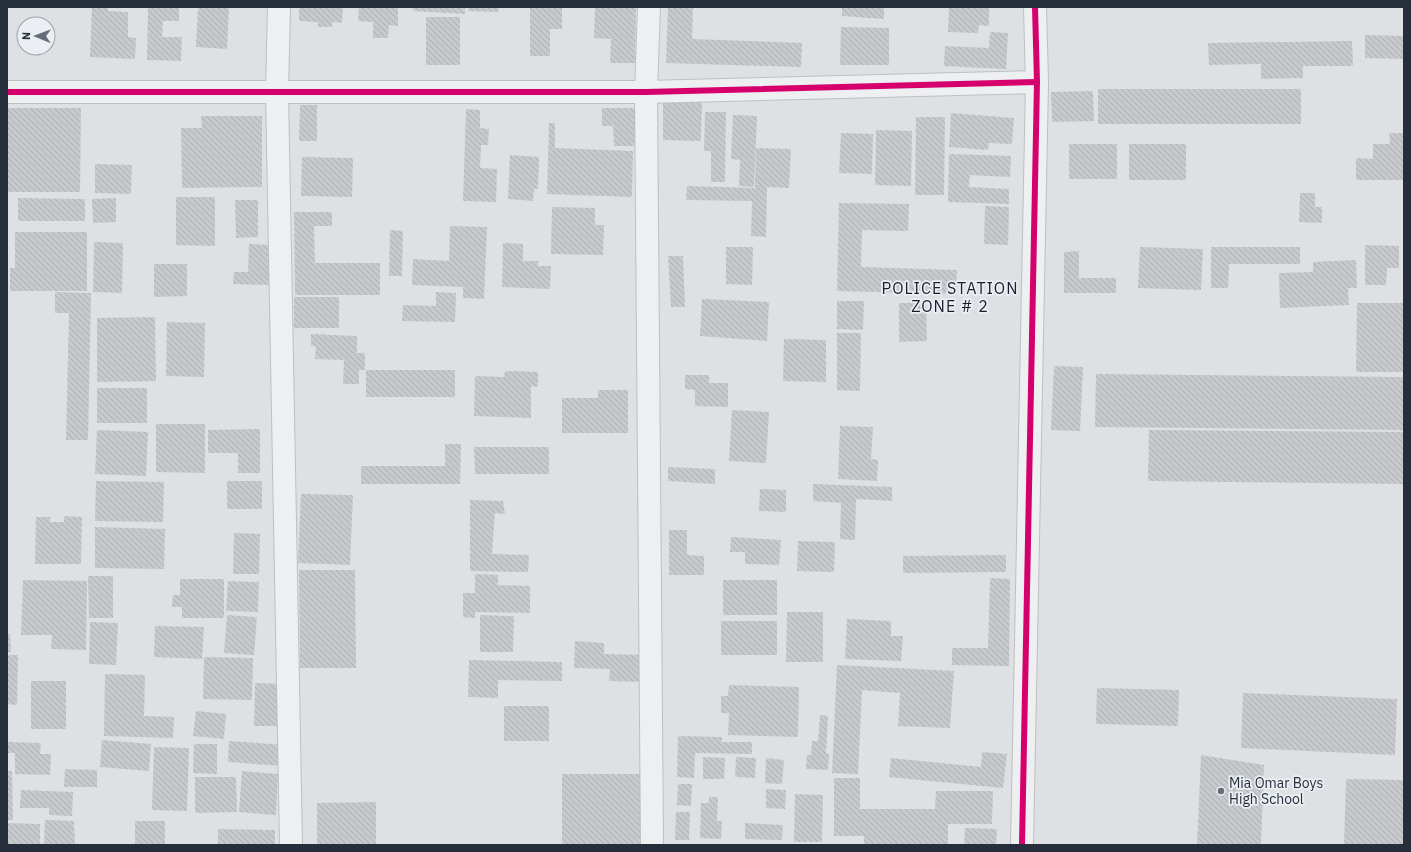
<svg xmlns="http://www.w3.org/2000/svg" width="1411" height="852" font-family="'IBM Plex Sans',sans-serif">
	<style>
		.building { fill: url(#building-back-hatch) }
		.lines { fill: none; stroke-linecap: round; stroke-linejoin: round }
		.minor-casing { stroke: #bdbfc2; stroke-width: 24 }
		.minor { stroke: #eeeff0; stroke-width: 22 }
		.cycleway-casing { stroke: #ebeff4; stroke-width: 8 }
		.cycleway { stroke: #d6006c; stroke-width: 6 }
		.poi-dot { fill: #666d77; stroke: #ebeff4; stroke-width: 1.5 }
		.labels { text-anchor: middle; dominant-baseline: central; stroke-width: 3.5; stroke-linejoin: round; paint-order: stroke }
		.poi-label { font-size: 14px; fill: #262e3c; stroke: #ebeff4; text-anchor: start }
		.quarter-label { font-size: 16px; letter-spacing: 1px; fill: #191f2c; stroke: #ebeff4 }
	</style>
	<defs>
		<pattern id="building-back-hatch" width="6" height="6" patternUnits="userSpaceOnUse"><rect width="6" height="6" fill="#c7c9cc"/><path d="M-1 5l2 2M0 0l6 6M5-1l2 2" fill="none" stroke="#abadb0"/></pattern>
	</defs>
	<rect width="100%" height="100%" fill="#dee1e4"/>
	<g class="building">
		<polygon points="92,7 108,7 108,11 128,12 128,37 136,38 135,59 90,57"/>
		<polygon points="148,7 179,7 179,21 163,21 162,37 182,37 181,61 147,60"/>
		<polygon points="198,7 229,7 227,49 196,47"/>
		<polygon points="299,7 343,7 342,23 332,22 332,27 318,27 318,22 299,21"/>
		<polygon points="359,7 398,7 398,26 389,25 388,38 373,38 373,22 358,21"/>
		<polygon points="413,7 465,7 465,14 413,11"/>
		<polygon points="469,7 499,7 498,12 468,11"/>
		<polygon points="530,7 562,7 562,29 550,29 550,56 530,56"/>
		<polygon points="595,7 636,7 635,63 610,63 611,39 594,38"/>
		<polygon points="668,7 693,7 692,39 802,43 801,67 666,63"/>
		<polygon points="842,7 884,7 884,19 842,16"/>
		<polygon points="949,7 989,7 989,26 979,25 978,33 948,32"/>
		<rect x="426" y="17" width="34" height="48"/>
		<polygon points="841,27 889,28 889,65 840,65"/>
		<polygon points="990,32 1008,33 1006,69 944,66 945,46 989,48"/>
		<polygon points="1365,35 1404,36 1404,59 1365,58"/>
		<polygon points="1352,41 1353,66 1303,66 1303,78 1261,79 1261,64 1209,65 1208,43"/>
		<rect x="1098" y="89" width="203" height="35"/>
		<polygon points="1093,91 1094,121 1052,122 1051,92"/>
		<polygon points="663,101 702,102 701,141 663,140"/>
		<polygon points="300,105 317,105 317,141 299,141"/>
		<polygon points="8,108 81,108 80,192 8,192"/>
		<polygon points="602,108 640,108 639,146 614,146 613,126 602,126"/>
		<polygon points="466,109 480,110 480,128 489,129 488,145 481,145 480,168 497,169 496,202 463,201"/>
		<polygon points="705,112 726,112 725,182 711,182 711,151 704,151"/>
		<polygon points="951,113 1014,118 1012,144 989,143 988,150 949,147"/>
		<polygon points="733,115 757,116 754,187 739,186 740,160 731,159"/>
		<polygon points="201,116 262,116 262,187 182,188 181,128 202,128"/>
		<polygon points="916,117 945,117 944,195 915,195"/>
		<polygon points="549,123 555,123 555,148 633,151 632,197 547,194"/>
		<polygon points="876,130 912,131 911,186 875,185"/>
		<polygon points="841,133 873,134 872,174 839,173"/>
		<polygon points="1389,133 1404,133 1404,180 1356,180 1356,158 1373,159 1373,144 1390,144"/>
		<rect x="1069" y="144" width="48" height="35"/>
		<rect x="1129" y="144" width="57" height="36"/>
		<polygon points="756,148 791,149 789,188 767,187 766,237 751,236 752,201 686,200 687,186 756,188 755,187"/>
		<polygon points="949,154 1011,156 1010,177 970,175 969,187 1009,189 1009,204 948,202"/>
		<polygon points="510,155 539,157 538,189 534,189 533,201 508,199"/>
		<polygon points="302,157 353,158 352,197 301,196"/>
		<polygon points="95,164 132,165 131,194 95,193"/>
		<polygon points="1300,193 1315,193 1315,207 1322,207 1322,223 1299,222"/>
		<polygon points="176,197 215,197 215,246 176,245"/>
		<polygon points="18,198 85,199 85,221 18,221"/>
		<polygon points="116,198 116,222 93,223 92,199"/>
		<polygon points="235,200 258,200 258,237 236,238"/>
		<polygon points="839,203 909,204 908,231 862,230 861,267 957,270 956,294 837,291"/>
		<polygon points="985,206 1009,207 1008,245 984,244"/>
		<polygon points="552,207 595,208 595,225 604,225 603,255 551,254"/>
		<polygon points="294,212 332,212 332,226 314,226 315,263 380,263 380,295 295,295"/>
		<polygon points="450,226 487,227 484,299 463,298 463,287 412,285 413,259 449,261"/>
		<polygon points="390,230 403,231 402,276 389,276"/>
		<polygon points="15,232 87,232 87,291 10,291 10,268 15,268"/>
		<polygon points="94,242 123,243 122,293 93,292"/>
		<polygon points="503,243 523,244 523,261 538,261 538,266 551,266 550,289 502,287"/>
		<polygon points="249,244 271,245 269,285 233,284 234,272 248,272"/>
		<polygon points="1365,245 1399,246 1399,268 1387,268 1386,285 1365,285"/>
		<polygon points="726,247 753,247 752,285 726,284"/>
		<polygon points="1140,247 1203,249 1201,290 1138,288"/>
		<polygon points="1211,247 1300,247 1300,264 1229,264 1228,288 1211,288"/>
		<polygon points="1079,251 1079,278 1116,278 1116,293 1064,293 1064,252"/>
		<polygon points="668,256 683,256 685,307 671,307"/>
		<polygon points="1356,260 1357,288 1348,288 1349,305 1280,308 1279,273 1313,272 1313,262"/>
		<polygon points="154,264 187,264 187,296 154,297"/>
		<polygon points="55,292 91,293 88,440 66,440 69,313 55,313"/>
		<polygon points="436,292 456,293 455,322 402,321 403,305 436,306"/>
		<rect x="294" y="297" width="45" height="31"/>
		<polygon points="702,299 769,302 767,341 700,336"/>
		<polygon points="837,301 864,301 863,330 837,329"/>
		<polygon points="899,303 926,303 927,341 899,342"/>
		<polygon points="1357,303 1404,303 1404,372 1356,372"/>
		<polygon points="155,317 156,381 97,382 97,318"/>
		<polygon points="167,322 205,323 204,377 166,376"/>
		<polygon points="837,333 861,333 860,391 837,390"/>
		<polygon points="311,334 357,336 357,353 365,353 365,370 359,370 359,384 343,384 344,360 315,359 316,346 311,346"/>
		<polygon points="784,339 826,340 826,382 783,381"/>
		<polygon points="1054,366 1083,367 1080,431 1051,430"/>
		<rect x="366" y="370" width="89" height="27"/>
		<polygon points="505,371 538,372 538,387 531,386 531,418 474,416 475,376 504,377"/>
		<polygon points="1096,374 1404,377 1404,430 1095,427"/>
		<polygon points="685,375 709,375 709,383 728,383 728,407 695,406 695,390 685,389"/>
		<rect x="97" y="388" width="50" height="35"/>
		<polygon points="598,390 628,390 628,433 562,433 562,398 598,398"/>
		<polygon points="732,410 769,412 766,463 729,461"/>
		<polygon points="156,424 205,424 205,473 156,472"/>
		<polygon points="840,426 873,427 871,459 878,460 877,481 838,479"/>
		<polygon points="260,429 260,473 238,473 238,453 208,453 208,430"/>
		<polygon points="97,430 148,432 146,476 95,474"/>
		<polygon points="1149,430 1404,432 1404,484 1148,481"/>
		<polygon points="445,444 461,444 460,484 361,484 361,466 445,466"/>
		<polygon points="474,447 549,447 549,474 475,474"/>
		<polygon points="668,467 715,469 715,484 668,481"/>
		<polygon points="96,481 164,482 163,522 95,521"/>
		<rect x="227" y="481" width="35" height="28"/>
		<polygon points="813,484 892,487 892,501 856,499 855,540 840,539 841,503 813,501"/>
		<polygon points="760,489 786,490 786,512 759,511"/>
		<polygon points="301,494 353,495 350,565 298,563"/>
		<polygon points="470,500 503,501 505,514 495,513 492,554 529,555 528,572 470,571"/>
		<polygon points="64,516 82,517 81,564 35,564 36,517 50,517 50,522 64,522"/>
		<polygon points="95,527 165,529 164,569 95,568"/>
		<polygon points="669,530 687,530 687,555 704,556 704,575 669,575"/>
		<polygon points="234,533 260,534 259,574 233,574"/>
		<polygon points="731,537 781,540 779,565 745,564 745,552 730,552"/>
		<polygon points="798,541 835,542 834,572 797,571"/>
		<polygon points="1006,555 1006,572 903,573 903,556"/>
		<polygon points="299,570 355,570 356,668 300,668"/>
		<polygon points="475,574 498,575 498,585 530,586 530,613 475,612 475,618 463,617 463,593 475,593"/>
		<polygon points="88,576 113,576 113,618 89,618"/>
		<polygon points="990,578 1010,579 1009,666 952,665 952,648 988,648"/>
		<polygon points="180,579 224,579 224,618 182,618 182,607 172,607 173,595 180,595"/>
		<polygon points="23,580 87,581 86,650 51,649 52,635 21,635"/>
		<rect x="723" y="580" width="54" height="35"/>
		<polygon points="228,581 259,582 258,612 226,611"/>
		<polygon points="787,612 823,612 823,662 786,662"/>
		<polygon points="227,615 257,617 254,655 224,653"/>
		<polygon points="480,615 514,616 513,652 480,652"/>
		<polygon points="847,619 891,621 891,636 903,636 901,661 845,659"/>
		<rect x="721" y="621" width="56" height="34"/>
		<polygon points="90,622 118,623 116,665 89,664"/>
		<polygon points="155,626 204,627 202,659 154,657"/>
		<polygon points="7,634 10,634 11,652 7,652"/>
		<polygon points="575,641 604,643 604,654 645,655 644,682 609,681 610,669 574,668"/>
		<polygon points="7,655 18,655 17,705 7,704"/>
		<polygon points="204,657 253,658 252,700 203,699"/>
		<polygon points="469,660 562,662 562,681 498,680 498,698 468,697"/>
		<polygon points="837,665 954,671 950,728 898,726 900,693 862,690 858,774 832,773"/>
		<polygon points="105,674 145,675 144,716 174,717 173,738 104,736"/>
		<rect x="31" y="681" width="35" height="48"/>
		<polygon points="255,683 287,684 285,726 254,726"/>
		<polygon points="729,685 799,687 798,737 728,735 729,713 721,713 721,696 728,696"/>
		<polygon points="1097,688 1179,690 1178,726 1096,724"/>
		<polygon points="1243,693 1397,699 1395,755 1241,748"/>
		<rect x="504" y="706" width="45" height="35"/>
		<polygon points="196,711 226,714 224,739 193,736"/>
		<polygon points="820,715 828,716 826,754 829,754 828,770 806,769 807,755 811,755 812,741 818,741"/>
		<polygon points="678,736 722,737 722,742 752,742 752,754 695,753 694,778 677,777"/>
		<polygon points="102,740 151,744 149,771 100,767"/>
		<polygon points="229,741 285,745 283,766 228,762"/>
		<polygon points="7,742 41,743 40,754 51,754 50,775 15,774 15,753 7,753"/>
		<polygon points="194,744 217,744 217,774 193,773"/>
		<polygon points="154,747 189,748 187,811 152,810"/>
		<polygon points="982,752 1007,754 1003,788 889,777 891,758 981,767"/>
		<polygon points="1201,755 1264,765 1261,845 1197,845"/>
		<polygon points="703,757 725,758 724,779 703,779"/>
		<polygon points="736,757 756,758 755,778 735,777"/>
		<polygon points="766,758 784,760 782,784 765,783"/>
		<polygon points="65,769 97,770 97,787 64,787"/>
		<polygon points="7,771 12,771 13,820 7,820"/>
		<polygon points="242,771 278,774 276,815 239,812"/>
		<rect x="562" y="774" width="87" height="71"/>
		<polygon points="195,777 236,777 237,812 195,813"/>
		<polygon points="834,778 860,778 860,809 935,809 936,791 993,791 992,824 948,824 948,845 864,845 864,836 834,836"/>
		<polygon points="1346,779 1404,780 1403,845 1344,845"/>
		<polygon points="678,784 692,784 691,806 677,805"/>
		<polygon points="766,789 786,790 785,809 766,808"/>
		<polygon points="21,790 73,792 72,816 49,815 49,808 20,808"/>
		<polygon points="795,794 823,795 822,842 794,842"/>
		<polygon points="709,797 718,797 717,821 722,821 721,839 700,838 701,803 709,803"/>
		<polygon points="376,802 376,845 317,845 317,803"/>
		<polygon points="676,812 690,812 689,840 675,840"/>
		<polygon points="45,820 74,821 75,845 44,845"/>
		<rect x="135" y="821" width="30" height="24"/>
		<polygon points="7,823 40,824 40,845 7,845"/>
		<polygon points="745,823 783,825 782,840 745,839"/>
		<polygon points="965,828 997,829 996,845 964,845"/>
		<polygon points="218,829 275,830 275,845 218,845"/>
	</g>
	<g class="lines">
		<defs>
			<g id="minor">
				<polyline points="279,7 277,91 291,845"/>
				<polyline points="649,7 646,92 652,845"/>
				<polyline points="7,92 646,92 1037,82"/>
				<polyline points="1022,845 1037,82 1035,7"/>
			</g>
		</defs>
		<use href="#minor" class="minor-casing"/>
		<use href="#minor" class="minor"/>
		<defs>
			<g id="cycleway">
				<polyline points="7,92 646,92 1037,82"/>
				<polyline points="1022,845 1037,82 1035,7"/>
			</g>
		</defs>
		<use href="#cycleway" class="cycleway-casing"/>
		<use href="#cycleway" class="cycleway"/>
	</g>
	<circle class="poi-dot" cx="1221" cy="791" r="4"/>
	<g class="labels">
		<g class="poi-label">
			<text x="1229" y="783">Mia Omar Boys<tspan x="1229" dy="16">High School</tspan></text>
		</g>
		<g class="quarter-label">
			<text x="950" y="288">POLICE STATION<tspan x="950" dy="18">ZONE # 2</tspan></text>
		</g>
	</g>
	<rect width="1411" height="852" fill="none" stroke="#262e3c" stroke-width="16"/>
	<g transform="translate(36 36) rotate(271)"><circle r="19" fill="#ebeff4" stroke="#9ca2aa"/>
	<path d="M0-3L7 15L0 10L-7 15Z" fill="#666d77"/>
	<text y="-6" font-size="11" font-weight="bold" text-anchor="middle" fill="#262e3c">N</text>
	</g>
</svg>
